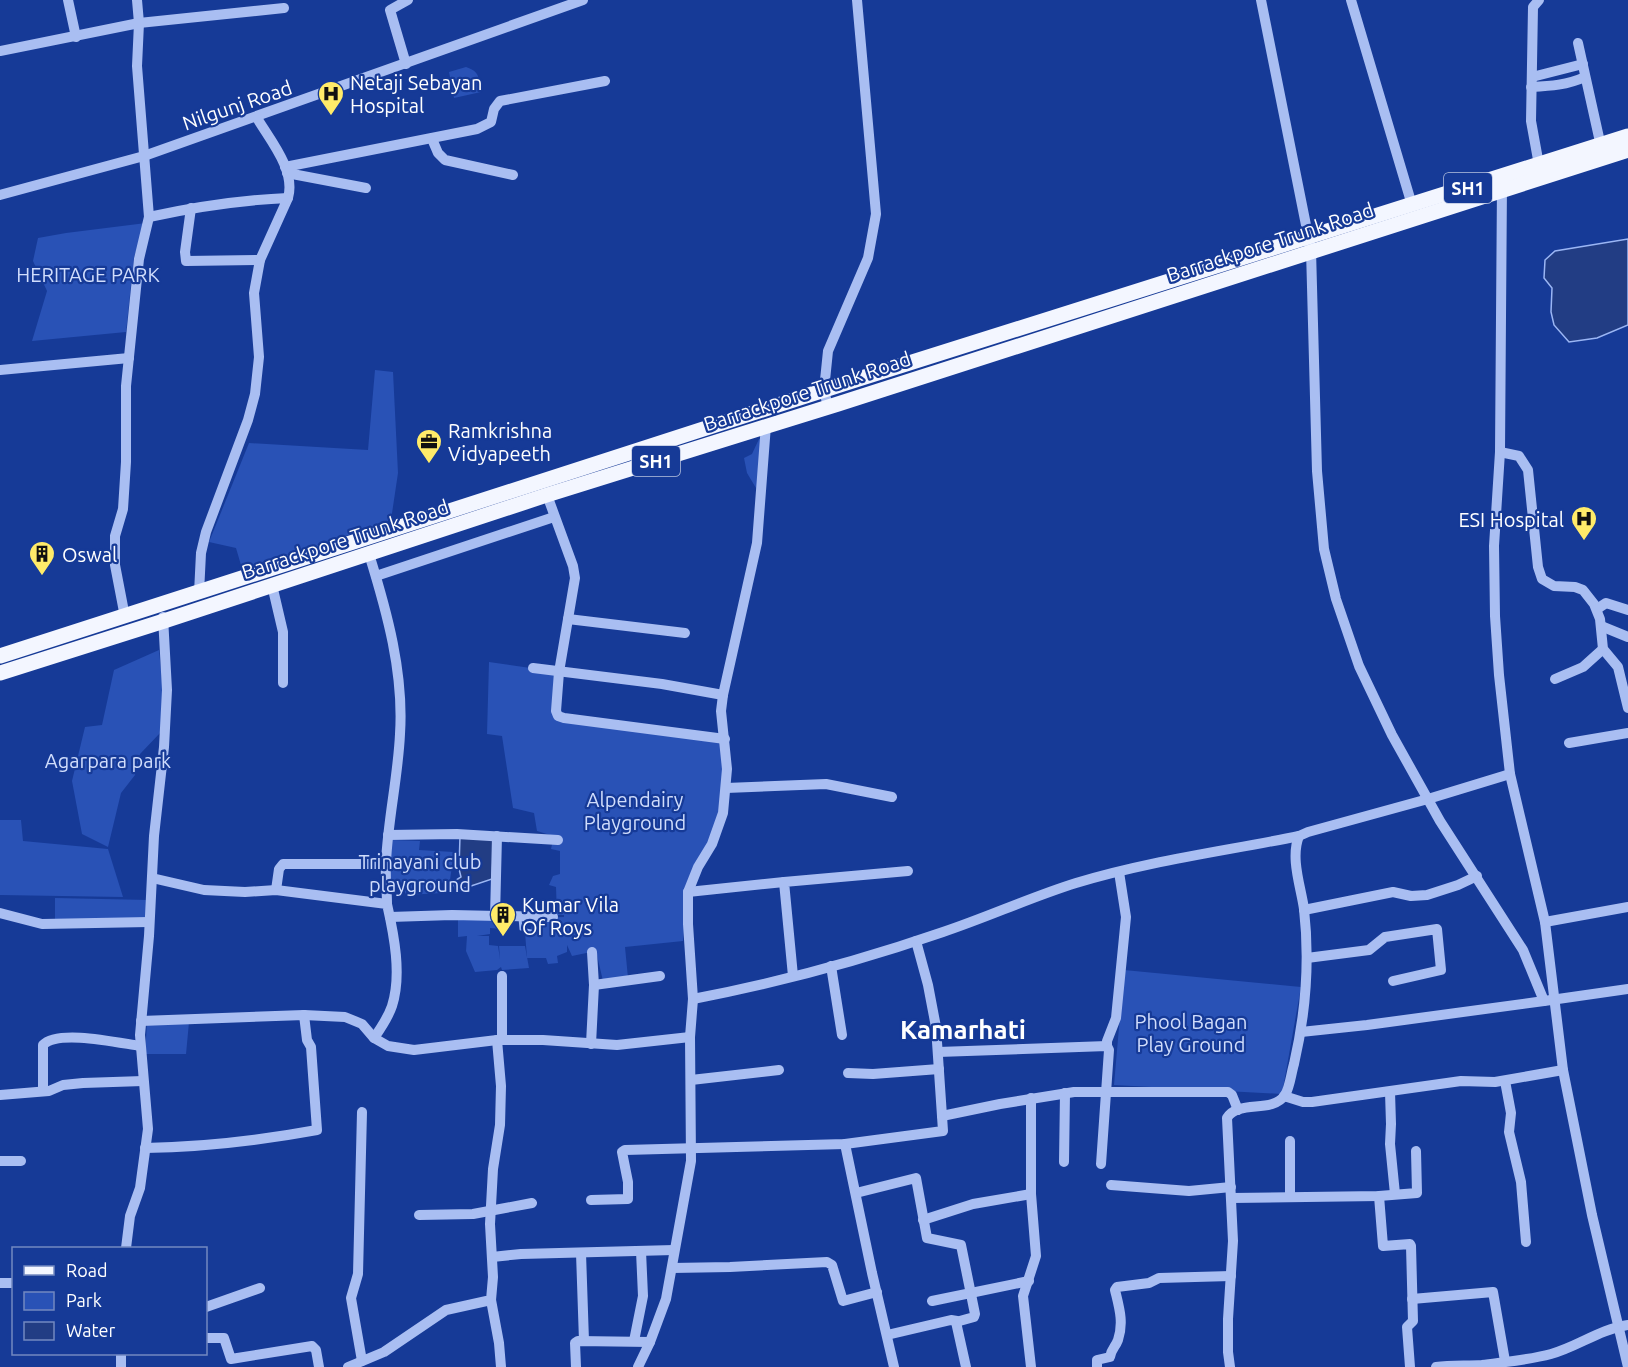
<svg xmlns="http://www.w3.org/2000/svg" width="1628" height="1367" font-family="Ubuntu,sans-serif">
	<style>
		.green { fill: #2952b6 }
		.water { fill: #223d84; stroke: #9bb6f4; stroke-width: 1.5 }
		.lines { fill: none; stroke-linecap: round; stroke-linejoin: round }
		.stream { stroke: #9bb6f4; stroke-width: 3 }
		.minor { stroke: #a9bef2; stroke-width: 10 }
		.major { stroke: #f3f6ff; stroke-width: 15 }
		.labels { text-anchor: middle; dominant-baseline: central; stroke-width: 4.5; stroke-linejoin: round; paint-order: stroke }
		.shield { fill: #163a97; stroke: #b9c4e0; stroke-width: 1.5 }
		.shield-label { font-size: 18px; font-weight: bold; fill: #fff }
		.poi-label { font-size: 20px; fill: #fff; stroke: #163a97; text-anchor: start }
		.street-label { font-size: 20px; fill: #fff; stroke: #163a97 }
		.park-label { font-size: 20px; fill: #d0ddfc; stroke: #163a97 }
		.district-label { font-size: 26px; font-weight: bold; fill: #fff; stroke: #163a97 }
	</style>
	<rect width="100%" height="100%" fill="#163a97"/>
	<g class="green">
		<path d="M466,67C481,72 478,78 481,92L454,98L449,72Z"/>
		<polygon points="146,223 134,257 126,332 32,341 47,291 33,261 38,238 66,233"/>
		<polygon points="375,370 393,372 398,473 391,520 243,572 236,548 209,542 249,443 368,450"/>
		<polygon points="765,438 762,498 747,473 744,458 752,454 759,439"/>
		<polygon points="159,650 163,691 161,732 140,754 135,775 121,793 108,847 82,834 72,781 85,727 102,725 114,670"/>
		<polygon points="489,662 558,672 553,717 722,742 725,758 721,818 687,891 683,941 625,947 628,978 603,981 596,951 572,956 567,945 567,952 557,956 558,963 548,964 546,958 527,958 525,932 531,931 533,918 564,917 564,915 557,915 556,887 549,885 553,876 560,874 560,851 551,849 553,840 560,838 537,831 534,813 513,808 502,736 487,734"/>
		<polygon points="0,820 21,820 23,841 108,849 123,897 0,895"/>
		<polygon points="391,840 420,841 419,850 454,852 450,880 441,883 442,893 406,895 403,887 389,888"/>
		<polygon points="55,898 149,900 148,922 55,920"/>
		<polygon points="458,916 502,918 503,929 490,928 490,934 477,936 489,936 489,945 498,946 500,959 499,946 525,946 529,968 502,970 501,967 497,970 475,972 466,951 467,936 458,937"/>
		<polygon points="1124,970 1301,987 1282,1094 1114,1085"/>
		<polygon points="189,1022 186,1054 145,1054 147,1023"/>
	</g>
	<g class="water">
		<polygon points="1628,239 1628,325 1597,338 1569,342 1554,325 1551,312 1552,288 1544,278 1545,260 1555,251"/>
		<polygon points="460,836 494,838 492,879 456,891 453,882 461,877 459,869"/>
	</g>
	<g class="lines">
		<polyline class="stream" points="520,918 521,929 531,931"/>
		<g class="minor">
			<polyline points="68,0 76,37"/>
			<polyline points="1261,0 1311,250 1317,471 1324,549 1336,599 1359,666 1392,735 1440,821 1523,950 1544,1001 1628,989"/>
			<polyline points="1351,0 1412,205"/>
			<polyline points="1578,43 1602,151"/>
			<polyline points="0,51 139,23 284,8"/>
			<polyline points="406,64 390,10 408,0"/>
			<polyline points="1532,77 1583,64"/>
			<path d="M1531,87C1551,86 1567,85 1585,77"/>
			<path d="M257,118C270,140 296,170 288,198"/>
			<polyline points="432,139 438,153 445,160 513,175"/>
			<polyline points="1539,165 1531,121 1533,7 1539,0"/>
			<polyline points="285,167 477,129 491,122 494,109 500,101 605,81"/>
			<polyline points="287,173 366,188"/>
			<polyline points="1502,183 1500,452 1494,546 1495,616 1499,675 1510,774 1545,922 1563,1070 1592,1215 1628,1367"/>
			<polyline points="0,195 144,156 583,0"/>
			<polyline points="191,208 185,252 186,261 260,260"/>
			<path d="M149,217C195,207 241,200 288,198L260,260L254,293L259,357L255,394L248,420L206,532L201,553L199,593"/>
			<polyline points="0,370 129,358"/>
			<polyline points="828,407 824,390 828,351 868,258 876,214 857,0"/>
			<polyline points="1500,452 1519,456 1528,470 1538,567 1542,579 1554,586 1575,587 1583,590 1594,604 1600,619 1603,649 1618,667 1628,708"/>
			<polyline points="547,495 573,566 575,578 559,672 556,711 558,716 564,718 725,739"/>
			<path d="M369,554C387,612 404,673 400,734C398,777 388,819 386,862C385,876 387,890 387,904"/>
			<polyline points="376,576 554,517"/>
			<polyline points="272,585 283,632 283,683"/>
			<polyline points="1597,609 1606,603 1628,610"/>
			<polyline points="125,617 115,565 115,536 123,509 126,462 126,386 139,259 149,217 137,66 139,23 137,0"/>
			<polyline points="568,619 685,633"/>
			<polyline points="1601,626 1628,637"/>
			<polyline points="533,668 662,684 723,695"/>
			<polyline points="1555,679 1583,667 1603,649"/>
			<polyline points="1569,743 1628,733"/>
			<polyline points="726,788 826,784 892,797"/>
			<polyline points="388,835 457,834 558,840"/>
			<path d="M152,878L204,890L245,892L276,890L387,904C394,935 402,975 392,1006C388,1018 381,1028 374,1038"/>
			<polyline points="276,890 279,869 283,864 386,864"/>
			<polyline points="688,892 784,882"/>
			<polyline points="1304,910 1393,892 1411,896 1427,895 1458,885 1477,876"/>
			<polyline points="0,913 42,924 149,922"/>
			<polyline points="390,917 452,915 553,917"/>
			<polyline points="495,917 497,836"/>
			<polyline points="1545,922 1628,907"/>
			<polyline points="1307,958 1369,950 1385,937 1437,929 1441,970 1393,981"/>
			<polyline points="831,966 842,1035"/>
			<polyline points="502,976 502,1040"/>
			<polyline points="793,976 784,882 908,871"/>
			<polyline points="594,985 660,976"/>
			<path d="M693,999C777,983 862,960 943,932C988,917 1031,897 1076,883C1148,861 1225,851 1299,836"/>
			<polyline points="141,1021 304,1015 345,1017 362,1024 374,1038 388,1046 414,1050 497,1040 543,1040 617,1045 690,1037"/>
			<polyline points="1301,1032 1367,1025 1544,1001"/>
			<polyline points="591,1044 594,985 592,952"/>
			<polyline points="1107,1046 1107,1041 1116,1018 1126,917 1119,872"/>
			<polyline points="938,1052 1107,1046 1109,1050 1101,1164"/>
			<polyline points="848,1073 873,1074 939,1069"/>
			<polyline points="691,1080 779,1070"/>
			<polyline points="1505,1081 1511,1113 1509,1132 1521,1182 1526,1242"/>
			<path d="M43,1091V1045C58,1029 119,1043 140,1046"/>
			<polyline points="1390,1092 1391,1124 1390,1144 1395,1194"/>
			<polyline points="0,1095 49,1091 63,1085 83,1083 143,1081"/>
			<polyline points="1284,1096 1303,1102 1312,1102 1461,1081 1495,1082 1563,1070"/>
			<polyline points="1031,1098 1031,1194 1036,1256 1023,1296 1031,1367"/>
			<polyline points="942,1116 1000,1104 1074,1092 1228,1092 1232,1095 1238,1110"/>
			<polyline points="845,1144 872,1273 894,1367"/>
			<path d="M145,1148C206,1147 257,1141 317,1130L311,1047L307,1040L304,1015"/>
			<polyline points="0,1161 21,1161"/>
			<polyline points="1064,1162 1065,1093"/>
			<polyline points="1111,1185 1189,1191 1231,1187"/>
			<polyline points="856,1193 916,1178 927,1238 961,1245 975,1314 974,1317 956,1322 966,1367"/>
			<polyline points="1379,1196 1383,1246 1410,1244 1411,1246 1413,1321 1407,1327 1410,1367"/>
			<polyline points="1290,1197 1290,1141"/>
			<polyline points="1232,1198 1379,1196 1417,1193 1416,1151"/>
			<polyline points="591,1200 628,1199 628,1182 622,1152 625,1150 845,1144 943,1131 936,1027 928,985 916,941"/>
			<polyline points="419,1215 473,1214 532,1203"/>
			<polyline points="923,1220 973,1204 1031,1194"/>
			<polyline points="126,1248 130,1216 140,1188 148,1129 140,1035 149,936 154,836 164,747 167,690 163,617"/>
			<polyline points="581,1253 584,1341"/>
			<polyline points="492,1257 521,1254 674,1250"/>
			<polyline points="672,1268 730,1267 827,1262 832,1265 843,1301 877,1292"/>
			<polyline points="0,1283 14,1283"/>
			<polyline points="1412,1299 1493,1292 1505,1361"/>
			<polyline points="491,1300 499,1343 501,1367"/>
			<polyline points="932,1301 1029,1281"/>
			<polyline points="206,1307 260,1288"/>
			<polyline points="887,1335 951,1320 957,1321"/>
			<polyline points="206,1338 224,1338 231,1359 312,1346 316,1350 319,1367"/>
			<polyline points="634,1341 643,1296 641,1251"/>
			<polyline points="362,1361 351,1298 358,1274 362,1112"/>
			<polyline points="121,1367 121,1354"/>
			<polyline points="348,1367 384,1352 446,1310 491,1300 493,1277 490,1224 493,1169 500,1125 501,1086 497,1040"/>
			<polyline points="576,1367 575,1343 578,1341 650,1342"/>
			<polyline points="638,1367 650,1342 666,1299 691,1161 690,1037 693,999 688,924 688,892 698,867 712,844 723,813 727,769 721,711 723,695 757,543 766,425"/>
			<path d="M1097,1367V1360L1110,1357C1112,1347 1115,1348 1118,1340C1124,1322 1119,1307 1115,1290L1117,1287L1149,1283L1159,1278L1231,1276"/>
			<path d="M1230,1367L1228,1352V1319L1233,1241L1227,1118C1239,1099 1272,1114 1285,1095C1290,1087 1291,1074 1294,1064C1306,1012 1310,962 1304,909C1301,887 1290,858 1299,836L1308,832L1428,799L1510,774"/>
			<path d="M1436,1367C1451,1365 1467,1366 1482,1365C1504,1362 1529,1360 1551,1354C1577,1347 1600,1329 1628,1325"/>
		</g>
		<g class="major">
			<polyline points="0,656 849,382 1628,136"/>
			<polyline points="0,673 164,621 547,495 838,404 1628,150"/>
		</g>
	</g>
	<defs>
		<symbol id="hospital-pin" viewBox="-11 -11 22 30"><path d="M0 17L-7.5 6A9.5 9.5 0 1 1 7.5 6Z" fill="#ffeb69" stroke="#163a97"/><path d="M-5-5h3v3.5h4V-5h3V5h-3V1.5h-4V5h-3Z" fill="#111"/></symbol>
		<symbol id="office-pin" viewBox="-11 -11 22 30"><path d="M0 17L-7.5 6A9.5 9.5 0 1 1 7.5 6Z" fill="#ffeb69" stroke="#163a97"/><path d="M-6-3h4V-5.5h4V-3h4V5H-6ZM-1-4.5V-3h2v-1.5ZM-6 0V1H6V0Z" fill="#111"/></symbol>
		<symbol id="building-pin" viewBox="-11 -11 22 30"><path d="M0 17L-7.5 6A9.5 9.5 0 1 1 7.5 6Z" fill="#ffeb69" stroke="#163a97"/><path d="M-4-6H4V6H1V3H-1V6H-4ZM-2.5-4.3h1.7v1.8h-1.7ZM.8-4.3h1.7v1.8H.8ZM-2.5-1h1.7V.8h-1.7ZM.8-1h1.7V.8H.8Z" fill="#111"/></symbol>
	</defs>
	<g fill-rule="evenodd">
		<use href="#hospital-pin" x="316" y="79" width="30" height="40"/>
		<use href="#office-pin" x="414" y="427" width="30" height="40"/>
		<use href="#hospital-pin" x="1569" y="504" width="30" height="40"/>
		<use href="#building-pin" x="27" y="539" width="30" height="40"/>
		<use href="#building-pin" x="488" y="900" width="30" height="40"/>
	</g>
	<g class="labels">
		<g class="shield">
			<rect x="1444" y="173" width="48" height="30" rx="4.5"/>
			<rect x="632" y="446" width="48" height="30" rx="4.5"/>
		</g>
		<g class="shield-label">
			<text x="1468" y="188">SH1</text>
			<text x="656" y="461">SH1</text>
		</g>
		<g class="poi-label">
			<text x="350" y="82">Netaji Sebayan<tspan x="350" dy="23">Hospital</tspan></text>
			<text x="448" y="430">Ramkrishna<tspan x="448" dy="23">Vidyapeeth</tspan></text>
			<text x="1564" y="519" text-anchor="end">ESI Hospital</text>
			<text x="62" y="554">Oswal</text>
			<text x="522" y="904">Kumar Vila<tspan x="522" dy="23">Of Roys</tspan></text>
		</g>
		<g class="street-label">
			<text transform="translate(237 105) rotate(-19)">Nilgunj Road</text>
			<text transform="translate(1270 242) rotate(-18)">Barrackpore Trunk Road</text>
			<text transform="translate(807 391) rotate(-18)">Barrackpore Trunk Road</text>
			<text transform="translate(345 539) rotate(-18)">Barrackpore Trunk Road</text>
		</g>
		<g class="park-label">
			<text x="88" y="274">HERITAGE PARK</text>
			<text x="108" y="760">Agarpara park</text>
			<text x="635" y="799">Alpendairy<tspan x="635" dy="23">Playground</tspan></text>
			<text x="420" y="861">Trinayani club<tspan x="420" dy="23">playground</tspan></text>
			<text x="1191" y="1021">Phool Bagan<tspan x="1191" dy="23">Play Ground</tspan></text>
		</g>
		<g class="district-label">
			<text x="963" y="1029">Kamarhati</text>
		</g>
	</g>
	<rect x="12" y="1247" width="195" height="108" fill="#163a97" stroke="#7389c1" stroke-width="1.5"/>
	<rect x="24" y="1266" width="30" height="9" fill="#f3f6ff" stroke="#7389c1" stroke-width="1.5"/>
	<text x="66" y="1277" font-size="18" fill="#ffffff">Road</text>
	<rect x="24" y="1292" width="30" height="18" fill="#2952b6" stroke="#7389c1" stroke-width="1.5"/>
	<text x="66" y="1307" font-size="18" fill="#ffffff">Park</text>
	<rect x="24" y="1322" width="30" height="18" fill="#223d84" stroke="#7389c1" stroke-width="1.5"/>
	<text x="66" y="1337" font-size="18" fill="#ffffff">Water</text>
</svg>
